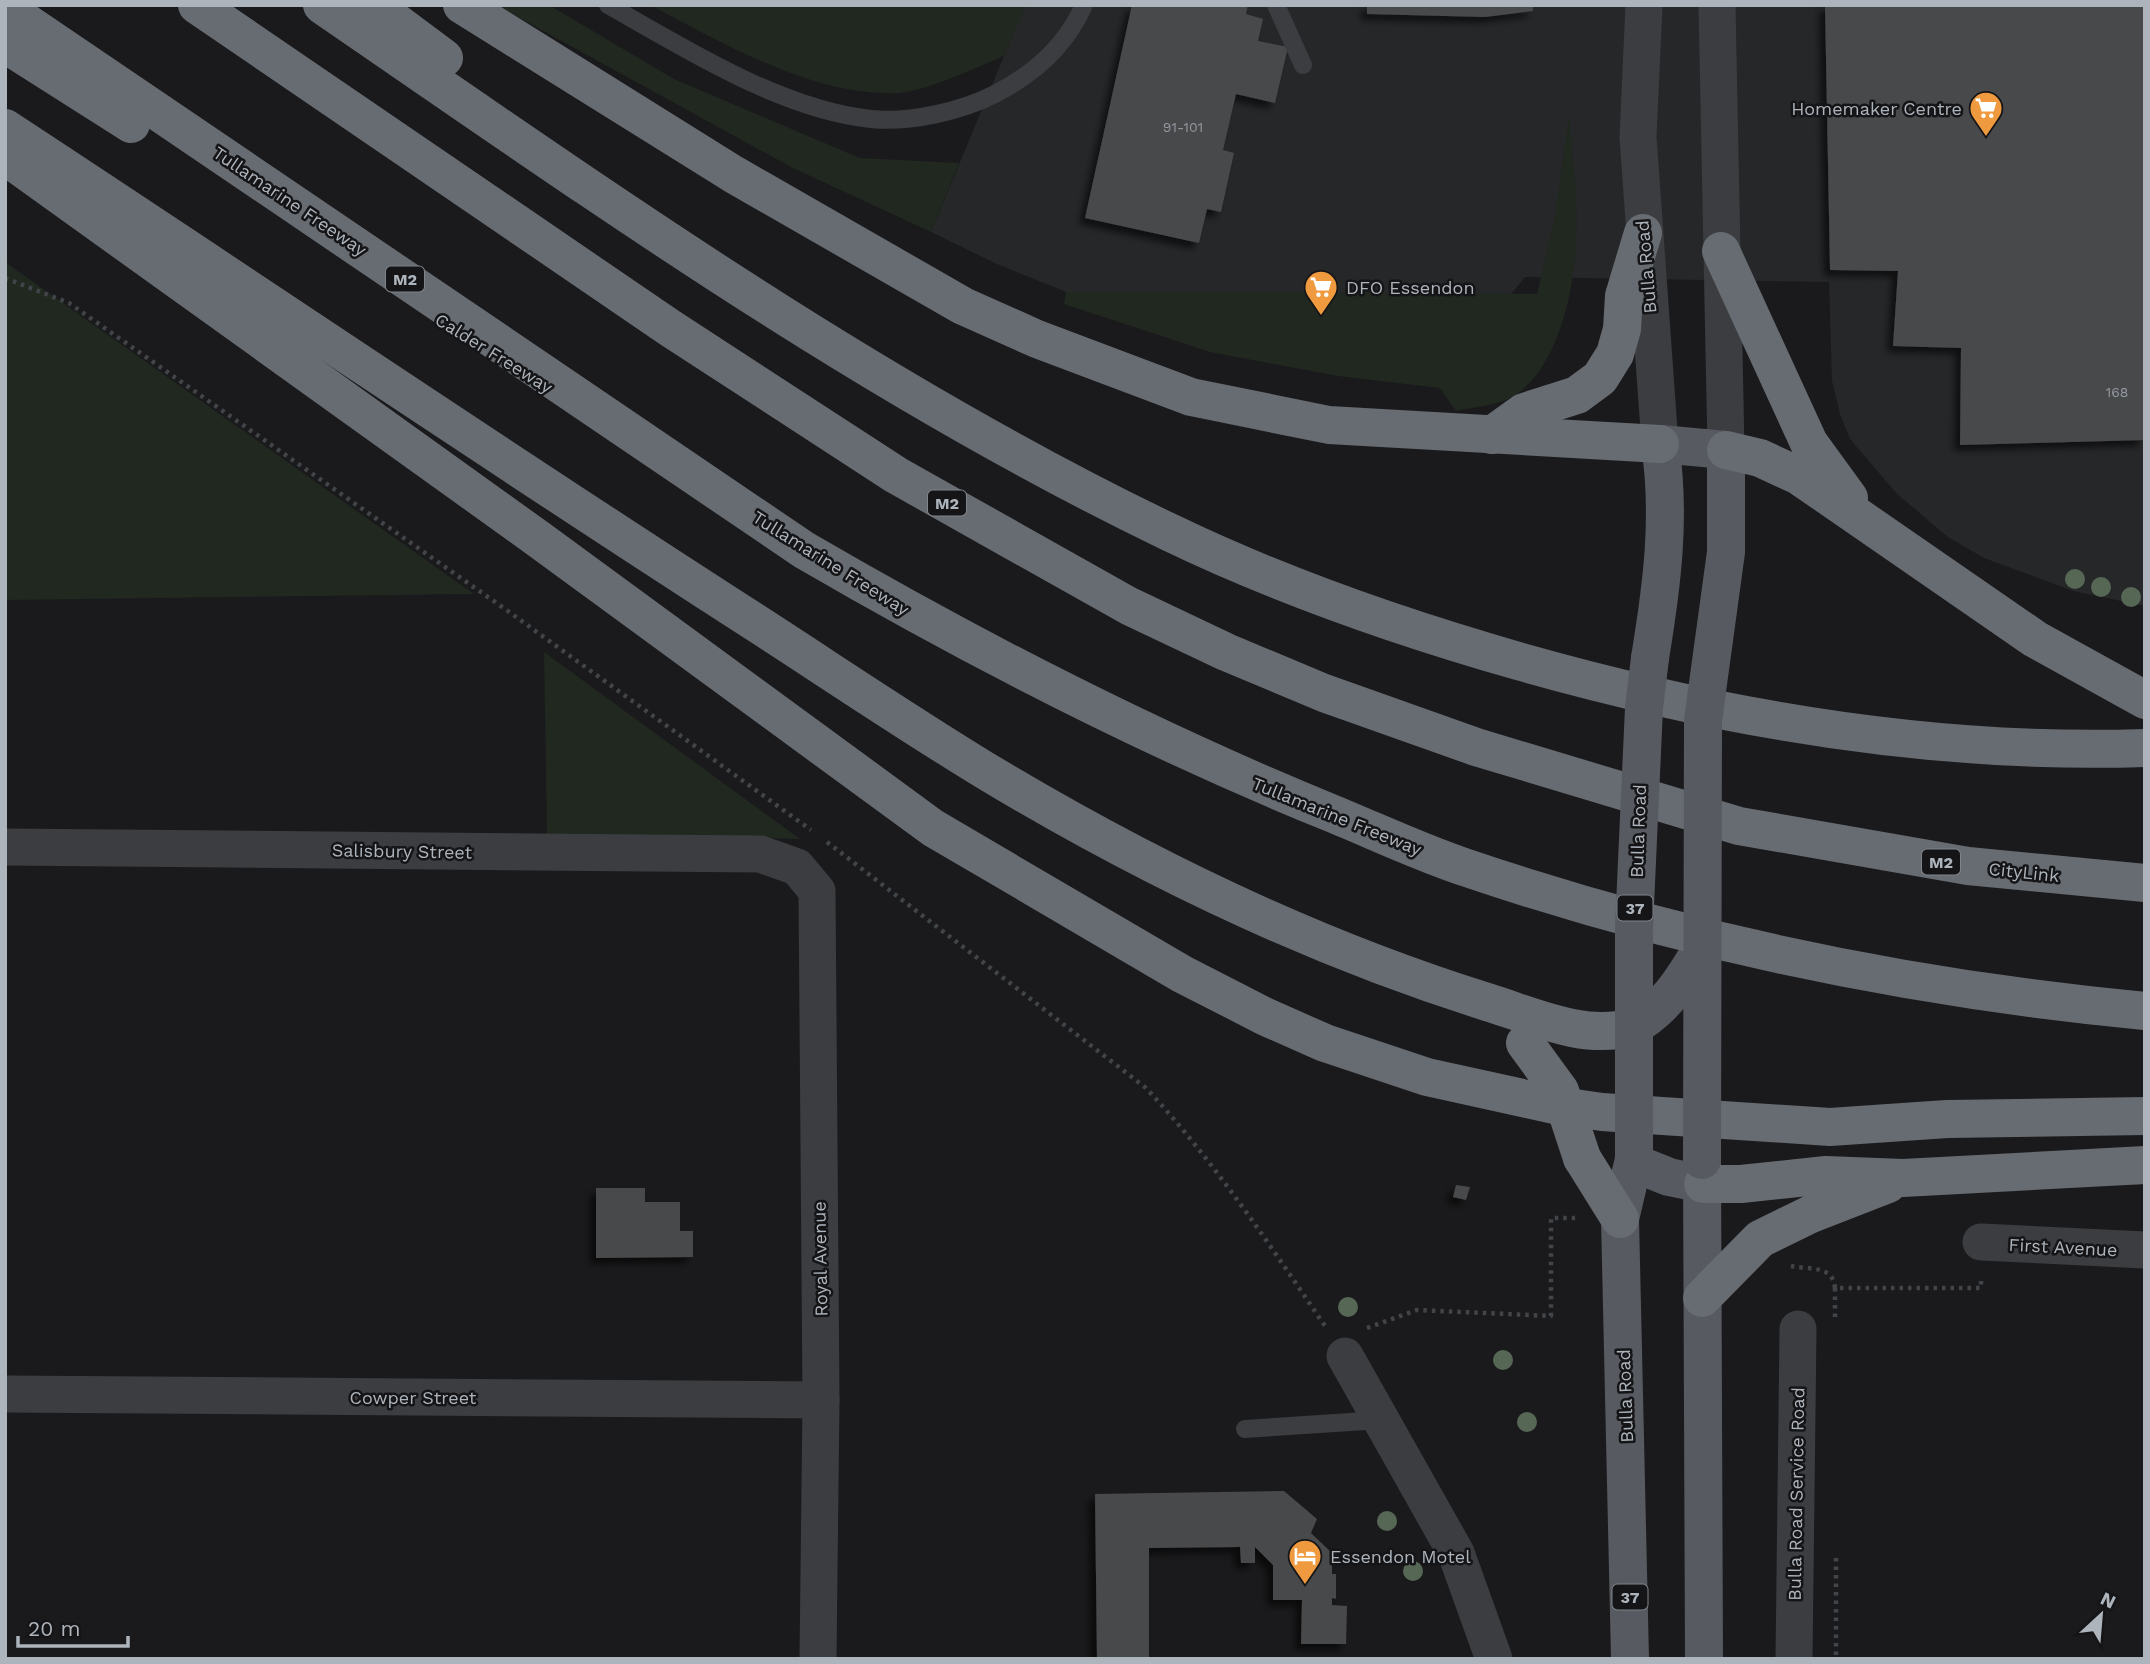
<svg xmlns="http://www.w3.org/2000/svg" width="2150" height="1664" font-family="'Work Sans',sans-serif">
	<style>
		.built { fill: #262729 }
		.green { fill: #202820 }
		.building { fill: #47494c; filter: url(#shadow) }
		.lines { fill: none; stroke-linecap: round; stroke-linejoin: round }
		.path { stroke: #414448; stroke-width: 4.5; stroke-dasharray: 3.5 5; stroke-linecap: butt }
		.lane { stroke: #3b3d41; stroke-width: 18 }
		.street { stroke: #3b3d41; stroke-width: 37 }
		.primary { stroke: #575a60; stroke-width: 38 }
		.highway { stroke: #676c72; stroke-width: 38 }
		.primary-bridge { stroke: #575a60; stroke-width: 38 }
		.highway-bridge { stroke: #676c72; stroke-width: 38 }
		.tree { fill: #566755 }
		.labels { text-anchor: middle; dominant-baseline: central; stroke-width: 5; stroke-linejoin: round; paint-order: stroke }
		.number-label { font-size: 14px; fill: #9499a0 }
		.shield { fill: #151517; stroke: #7f848a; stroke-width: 2 }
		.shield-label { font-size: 16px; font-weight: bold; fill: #adb4bc }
		.poi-label { font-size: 18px; fill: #adb4bc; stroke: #151517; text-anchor: start }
		.street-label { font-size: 18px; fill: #adb4bc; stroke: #151517 }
	</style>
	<defs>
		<filter id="shadow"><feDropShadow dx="-6" dy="6" stdDeviation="3.5" flood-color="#0009"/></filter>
	</defs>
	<rect width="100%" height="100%" fill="#1a1a1c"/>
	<polygon class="built" points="679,5 2145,5 2145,606 2073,591 1984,558 1948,537 1897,494 1850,439 1840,414 1832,381 1829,282 1525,277 1445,375 1081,298 997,264 931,232 1021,15"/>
	<g class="green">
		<polygon points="496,5 549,5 674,79 860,158 959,163 931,232 791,167"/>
		<path d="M650,5H1026L1004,56C981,66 923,92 899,93C814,97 724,44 650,5Z"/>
		<path d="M1569,115C1572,157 1579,201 1576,243C1574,292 1557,375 1508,399C1494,406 1472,407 1456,411L1440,388L1338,376L1210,352L1064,304L1066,292L1537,294L1555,217Z"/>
		<polygon points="5,262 474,594 5,600"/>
		<polygon points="544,652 800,839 547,834"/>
	</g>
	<g class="building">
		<polygon points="1132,5 1248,5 1246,14 1263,19 1258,41 1288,47 1275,103 1236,94 1223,150 1234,153 1221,212 1207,209 1199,243 1085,218"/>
		<polygon points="1367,5 1533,5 1533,11 1485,17 1367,14"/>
		<polygon points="1825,5 2145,5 2145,440 1960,445 1961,348 1893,346 1898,271 1830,270"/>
		<polygon points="1456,1185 1470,1187 1466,1200 1453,1197"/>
		<polygon points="596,1188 645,1188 645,1202 680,1202 680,1231 693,1231 693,1257 596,1258"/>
		<polygon points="1284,1491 1317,1519 1311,1533 1332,1553 1332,1574 1336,1574 1336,1599 1332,1598 1332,1605 1347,1606 1346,1644 1301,1644 1302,1600 1273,1600 1273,1565 1255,1547 1255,1563 1241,1563 1240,1547 1149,1548 1149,1659 1097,1659 1095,1494"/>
	</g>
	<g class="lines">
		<g class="path">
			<polyline points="5,278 69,303 505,609 811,830"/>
			<path d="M827,842L1146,1088C1214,1161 1269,1244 1325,1326"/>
			<path d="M1791,1266C1807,1270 1833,1264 1835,1288H1981V1278"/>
			<polyline points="1835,1288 1835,1318"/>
			<polyline points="1367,1328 1417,1310 1551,1316 1551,1218 1575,1218"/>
			<polyline points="1836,1558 1836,1659"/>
		</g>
		<g class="lane">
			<path d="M608,5C686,49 782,110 871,119C910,123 962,111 995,94C1034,74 1066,46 1084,5"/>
			<polyline points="1276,5 1303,65"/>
			<polyline points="1245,1429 1381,1420"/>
		</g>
		<g class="street">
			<polyline points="1644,5 1638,137 1660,444"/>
			<polyline points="1717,5 1726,450"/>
			<polyline points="5,847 760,854 797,867 817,891 821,1400 818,1659"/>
			<polyline points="1981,1242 2145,1250"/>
			<polyline points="1345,1356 1456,1553 1494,1659"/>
			<polyline points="5,1394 821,1400"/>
			<polyline points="1794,1659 1798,1329"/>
		</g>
		<g class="primary">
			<path d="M1650,658C1662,585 1671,517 1660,444L1726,450V552L1707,691"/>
			<path d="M1632,1027C1665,1010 1685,977 1703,946"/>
			<polyline points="1702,1160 1704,1659"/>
			<polyline points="1634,1163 1669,1177 1703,1184"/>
			<polyline points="1630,1659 1620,1219 1634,1159"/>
		</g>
		<g class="highway">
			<polyline points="197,5 670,328 896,475 1129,606 1226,652 1324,693 1476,747 1739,826 1968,866 2145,883"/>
			<path d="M322,5C596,193 869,388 1169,532C1281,586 1399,627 1518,661C1722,719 1932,755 2145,748"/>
			<polyline points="373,5 444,58"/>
			<polyline points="462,5 733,174 963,306 1037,339 1191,397 1329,425 1660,444"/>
			<path d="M5,8L804,550C974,649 1149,739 1331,813C1375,831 1419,852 1464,867C1685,942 1913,989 2145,1011"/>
			<polyline points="5,44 131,124"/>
			<path d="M5,128C255,292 502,460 753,621C832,672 910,725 991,774C1146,867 1314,948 1487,1002C1533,1016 1584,1041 1632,1027"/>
			<polyline points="5,156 537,538 933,828 1182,974 1266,1017 1325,1043 1427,1077 1554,1105 1602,1112 1830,1127 1947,1119 2145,1116"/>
			<polyline points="1721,251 1809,443 1849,498"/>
			<polyline points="1492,435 1524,412 1577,395 1600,378 1615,354 1622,329 1624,296 1643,233"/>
			<polyline points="1726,450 1760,458 1799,476 2035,639 2145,700"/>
			<polyline points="1582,1158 1620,1219"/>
			<polyline points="1703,1184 1741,1184 1826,1175 1903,1178 2145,1165"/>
			<polyline points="1702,1298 1760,1239 1811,1214 1888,1184"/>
		</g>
		<g class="primary-bridge">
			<polyline points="1634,1159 1634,927 1644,708 1650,658"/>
			<polyline points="1702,1160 1703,721 1707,691"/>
		</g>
		<polyline class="highway-bridge" points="1525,1043 1560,1091 1582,1158"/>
	</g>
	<g class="tree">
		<circle cx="2075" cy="579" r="10"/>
		<circle cx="2101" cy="587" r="10"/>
		<circle cx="2131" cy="597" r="10"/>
		<circle cx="1348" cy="1307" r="10"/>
		<circle cx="1503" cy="1360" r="10"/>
		<circle cx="1527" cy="1422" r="10"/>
		<circle cx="1387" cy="1521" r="10"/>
		<circle cx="1413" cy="1571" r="10"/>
	</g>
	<defs>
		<symbol id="supermarket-pin" viewBox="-11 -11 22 30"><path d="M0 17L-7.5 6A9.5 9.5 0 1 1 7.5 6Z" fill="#f09a3f" stroke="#151517"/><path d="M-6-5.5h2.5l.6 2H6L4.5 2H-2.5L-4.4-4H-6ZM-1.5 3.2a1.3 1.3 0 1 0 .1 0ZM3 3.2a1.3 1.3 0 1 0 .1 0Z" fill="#fff"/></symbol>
		<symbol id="hotel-pin" viewBox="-11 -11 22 30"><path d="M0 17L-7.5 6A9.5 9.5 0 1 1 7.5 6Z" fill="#f09a3f" stroke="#151517"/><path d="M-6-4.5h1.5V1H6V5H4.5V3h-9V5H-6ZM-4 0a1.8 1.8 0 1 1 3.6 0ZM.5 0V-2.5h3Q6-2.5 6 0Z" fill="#fff"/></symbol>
	</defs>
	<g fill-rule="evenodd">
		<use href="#supermarket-pin" x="1967" y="89" width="38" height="52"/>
		<use href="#supermarket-pin" x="1302" y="268" width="38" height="52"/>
		<use href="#hotel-pin" x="1286" y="1537" width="38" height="52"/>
	</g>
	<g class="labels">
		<g class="number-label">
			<text x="1183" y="127">91-101</text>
			<text x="2117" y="392">168</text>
		</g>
		<g class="shield">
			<rect x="386" y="266.5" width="38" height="25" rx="5"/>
			<rect x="928" y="490.5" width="38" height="25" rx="5"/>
			<rect x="1922" y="849.5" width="38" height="25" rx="5"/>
			<rect x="1617.5" y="895.5" width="35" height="25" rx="5"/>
			<rect x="1612.5" y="1584.5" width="35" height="25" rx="5"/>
		</g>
		<g class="shield-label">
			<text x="405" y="279">M2</text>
			<text x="947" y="503">M2</text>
			<text x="1941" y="862">M2</text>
			<text x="1635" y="908">37</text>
			<text x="1630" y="1597">37</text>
		</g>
		<g class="poi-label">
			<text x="1962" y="108" text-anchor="end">Homemaker Centre</text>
			<text x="1346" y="287">DFO Essendon</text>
			<text x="1330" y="1556">Essendon Motel</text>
		</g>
		<g class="street-label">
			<text transform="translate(290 201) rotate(34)">Tullamarine Freeway</text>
			<text transform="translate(1646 267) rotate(-95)">Bulla Road</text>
			<text transform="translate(494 353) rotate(32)">Calder Freeway</text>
			<text transform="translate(831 563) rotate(32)">Tullamarine Freeway</text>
			<text transform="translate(1337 816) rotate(22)">Tullamarine Freeway</text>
			<text transform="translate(1638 831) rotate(-88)">Bulla Road</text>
			<text transform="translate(402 851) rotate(1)">Salisbury Street</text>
			<text transform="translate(2024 872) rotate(6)">CityLink</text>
			<text transform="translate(2063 1247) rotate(3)">First Avenue</text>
			<text transform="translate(820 1259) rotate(-91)">Royal Avenue</text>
			<text transform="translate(1625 1396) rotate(-92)">Bulla Road</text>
			<text x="413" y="1397">Cowper Street</text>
			<text transform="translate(1796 1494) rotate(-89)">Bulla Road Service Road</text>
		</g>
	</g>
	<rect width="2150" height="1664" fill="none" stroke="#adb4bc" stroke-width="14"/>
	<g transform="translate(2101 1615) rotate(26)" stroke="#151517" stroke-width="5" paint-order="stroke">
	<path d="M0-5L12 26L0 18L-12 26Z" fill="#adb4bc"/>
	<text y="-10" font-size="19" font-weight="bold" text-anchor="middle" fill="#adb4bc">N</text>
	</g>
	<path d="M18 1636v10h110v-10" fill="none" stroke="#adb4bc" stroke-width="3.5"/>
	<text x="28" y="1636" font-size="21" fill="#adb4bc" stroke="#151517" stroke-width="5" paint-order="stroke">20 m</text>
</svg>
